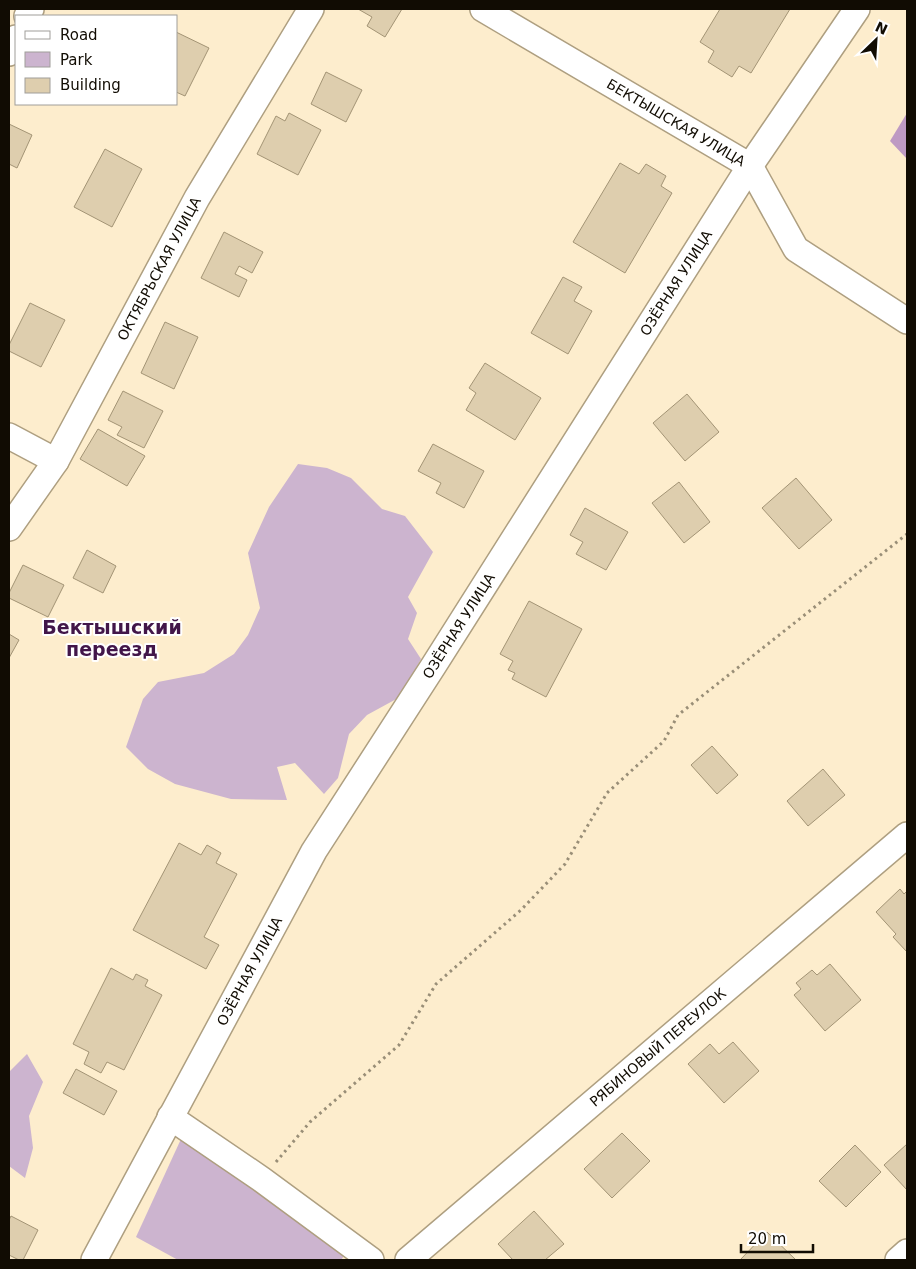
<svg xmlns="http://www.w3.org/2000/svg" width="916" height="1269" font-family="'DejaVu Sans',sans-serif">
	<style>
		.green { fill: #ccb4cf }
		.water { fill: #be9ac3 }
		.building { fill: #deceae; stroke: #a39475 }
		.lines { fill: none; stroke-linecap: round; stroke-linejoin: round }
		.minor-casing { stroke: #ae9f80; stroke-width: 28 }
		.path { stroke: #998e77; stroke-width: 3; stroke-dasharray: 2.5 4; stroke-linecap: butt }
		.minor { stroke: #fff; stroke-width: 25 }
		.labels { text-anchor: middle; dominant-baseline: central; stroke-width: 4; stroke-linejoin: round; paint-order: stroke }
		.street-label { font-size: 14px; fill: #110c03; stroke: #fff }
		.district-label { font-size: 19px; font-weight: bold; fill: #421649; stroke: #fff }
	</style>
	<rect width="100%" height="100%" fill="#fdedcd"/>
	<g class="green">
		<polygon points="298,464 327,468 351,478 382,509 405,516 433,552 408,597 417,613 408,639 421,659 400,697 367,715 349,734 338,778 324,794 295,763 277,767 287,800 231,799 175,784 148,769 126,747 143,699 158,682 204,673 234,654 248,635 260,608 248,553 269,507"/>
		<polygon points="27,1054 43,1082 29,1116 33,1148 25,1178 9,1166 9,1072"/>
		<polygon points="181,1139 347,1252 341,1260 178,1260 136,1237"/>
	</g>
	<polygon class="water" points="907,113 907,159 890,141"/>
	<g class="building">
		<polygon points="358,9 402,9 385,37 367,26 372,17"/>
		<polygon points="720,9 790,9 751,73 739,66 732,77 708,62 714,51 700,42"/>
		<polygon points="176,32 209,48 185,96 176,92"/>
		<polygon points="326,72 362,90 346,122 311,104"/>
		<polygon points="289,113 321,130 298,175 257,154 276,116 285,121"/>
		<polygon points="9,124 32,135 17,168 9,164"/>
		<polygon points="105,149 142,169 112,227 74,207"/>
		<polygon points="620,163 639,174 646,164 666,176 661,186 672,193 625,273 573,242"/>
		<polygon points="224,232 263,252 252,273 239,266 235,274 247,280 239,297 201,278"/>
		<polygon points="563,277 582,287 574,301 592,311 568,354 531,333"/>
		<polygon points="30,303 65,320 41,367 9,351 9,345"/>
		<polygon points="165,322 198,337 174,389 141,373"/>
		<polygon points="485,363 541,398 515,440 466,410 476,393 469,388"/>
		<polygon points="123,391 163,411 144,448 117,435 122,427 108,420"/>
		<polygon points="687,394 719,432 685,461 653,423"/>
		<polygon points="98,429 145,456 127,486 80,459"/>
		<polygon points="433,444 484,471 464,508 436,493 441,483 418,471"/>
		<polygon points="796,478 832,520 799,549 762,508"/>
		<polygon points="679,482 710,522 684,543 652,503"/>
		<polygon points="585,508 628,532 606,570 576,554 583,542 570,535"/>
		<polygon points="87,550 116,566 103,593 73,578"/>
		<polygon points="23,565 64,585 48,617 9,598 9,593"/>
		<polygon points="529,601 582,629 546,697 512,679 515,673 508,670 513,661 500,654"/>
		<polygon points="9,634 19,640 9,658"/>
		<polygon points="712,746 738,775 717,794 691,765"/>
		<polygon points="823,769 845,795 808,826 787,801"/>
		<polygon points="179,843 201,855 207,845 221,853 216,863 237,874 204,937 219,945 206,969 133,930"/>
		<polygon points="900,889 904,894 907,891 907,952 893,937 896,934 876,912"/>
		<polygon points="830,964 861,1000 825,1031 794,995 801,989 796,983 812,970 817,975"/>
		<polygon points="111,968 133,980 136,974 148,980 145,986 162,995 124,1070 107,1062 101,1073 84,1064 89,1052 73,1044"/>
		<polygon points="733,1042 759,1071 724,1103 688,1064 710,1044 719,1054"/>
		<polygon points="76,1069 117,1091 104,1115 63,1093"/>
		<polygon points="622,1133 650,1161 612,1198 584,1169"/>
		<polygon points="907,1144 907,1190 884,1165"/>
		<polygon points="855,1145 881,1172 846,1207 819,1181"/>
		<polygon points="534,1211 564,1244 545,1260 513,1260 498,1244"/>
		<polygon points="11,1216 38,1230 23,1260 19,1260 9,1255 9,1220"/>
		<polygon points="767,1232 796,1260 740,1260"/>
	</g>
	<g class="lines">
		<defs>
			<g id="minor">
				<path id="s1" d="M483,9L750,166L796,249L907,321"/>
				<polyline points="27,16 31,9"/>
				<polyline points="9,53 16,38"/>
				<polyline points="9,436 56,461"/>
				<path id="s2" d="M9,528L56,461L197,198L311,9"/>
				<polyline points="170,1117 261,1179 371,1260"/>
				<path id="s3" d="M94,1260L314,851L434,665L750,166L857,9"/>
				<path id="s4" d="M408,1260L907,835"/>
				<polyline points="898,1260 907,1252"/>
			</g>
		</defs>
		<use href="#minor" class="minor-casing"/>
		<polyline class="path" points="276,1162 310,1122 399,1045 436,984 521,910 565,864 607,793 664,741 678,715 907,534"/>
		<use href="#minor" class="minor"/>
	</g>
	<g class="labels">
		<g class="street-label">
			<text stroke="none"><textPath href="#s1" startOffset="224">БЕКТЫШСКАЯ УЛИЦА</textPath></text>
			<text stroke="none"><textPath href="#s2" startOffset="300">ОКТЯБРЬСКАЯ УЛИЦА</textPath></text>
			<text stroke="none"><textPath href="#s3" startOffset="1138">ОЗЁРНАЯ УЛИЦА</textPath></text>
			<text stroke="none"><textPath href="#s3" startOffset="732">ОЗЁРНАЯ УЛИЦА</textPath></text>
			<text stroke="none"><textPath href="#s3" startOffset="328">ОЗЁРНАЯ УЛИЦА</textPath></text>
			<text stroke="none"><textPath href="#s4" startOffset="328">РЯБИНОВЫЙ ПЕРЕУЛОК</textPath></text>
		</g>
		<g class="district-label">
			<text x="112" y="627">Бектышский<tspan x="112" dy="22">переезд</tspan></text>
		</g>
	</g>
	<rect width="916" height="1269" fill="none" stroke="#110c03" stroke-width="20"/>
	<rect x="15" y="15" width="162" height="90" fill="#ffffff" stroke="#a09e9a"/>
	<rect x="25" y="31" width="25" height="8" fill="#ffffff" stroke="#a09e9a"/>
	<text x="60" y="40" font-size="15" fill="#110c03">Road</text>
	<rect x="25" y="52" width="25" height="15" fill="#ccb4cf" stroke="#a09e9a"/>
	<text x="60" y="65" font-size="15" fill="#110c03">Park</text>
	<rect x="25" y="78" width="25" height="15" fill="#deceae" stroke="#a09e9a"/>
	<text x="60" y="90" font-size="15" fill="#110c03">Building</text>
	<g transform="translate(876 40) rotate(25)" stroke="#ffffff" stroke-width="4" paint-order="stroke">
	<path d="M0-4L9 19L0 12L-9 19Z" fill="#110c03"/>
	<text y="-8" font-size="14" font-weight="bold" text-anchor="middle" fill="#110c03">N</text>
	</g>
	<path d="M741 1244v8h72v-8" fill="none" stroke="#110c03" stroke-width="2.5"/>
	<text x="748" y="1244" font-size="15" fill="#110c03" stroke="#ffffff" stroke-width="4" paint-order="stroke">20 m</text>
</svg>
